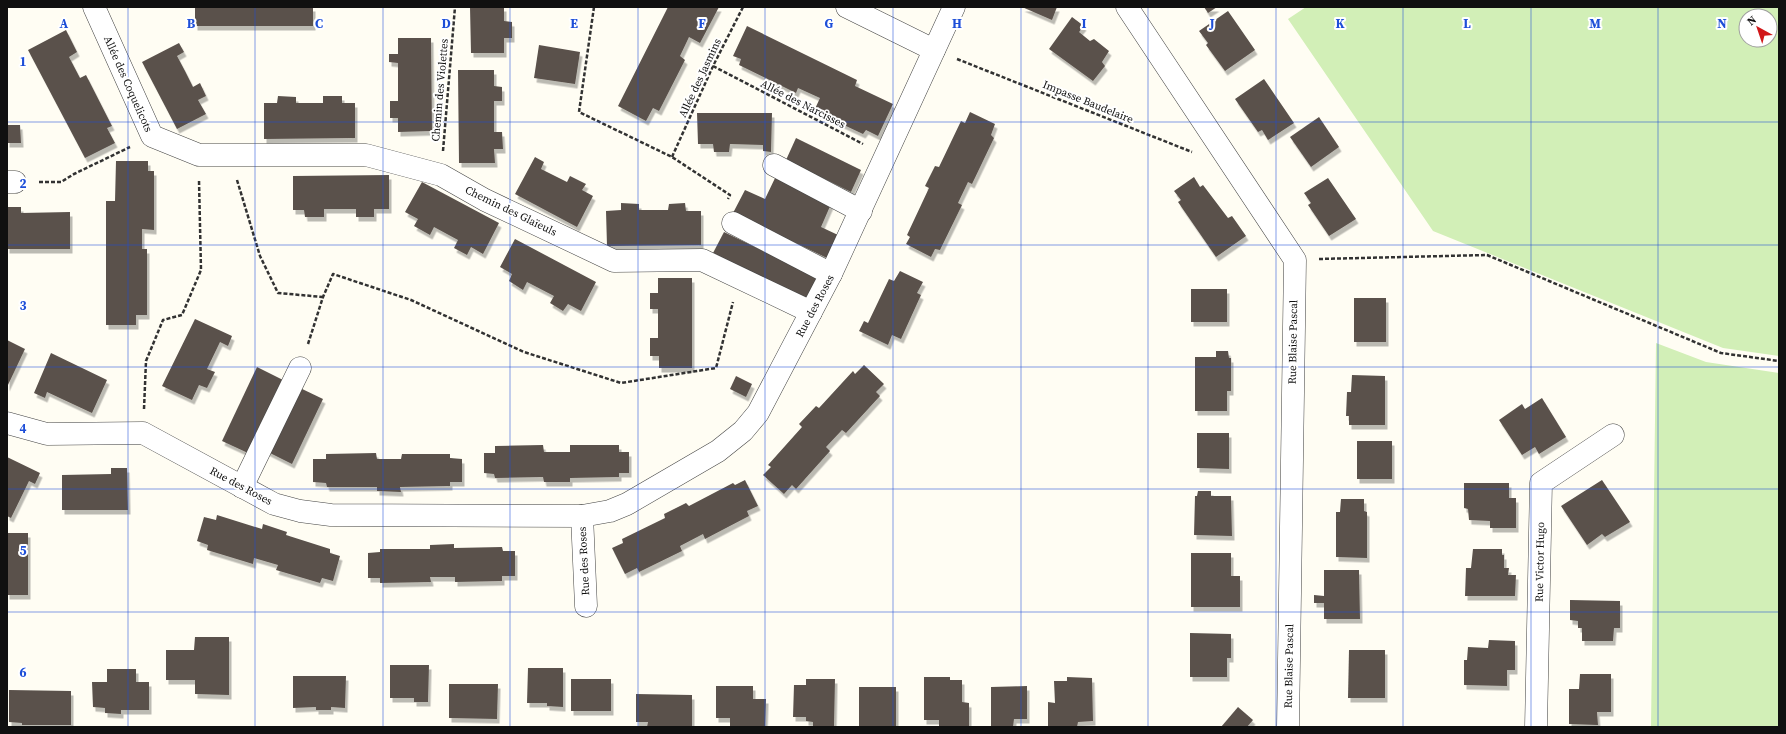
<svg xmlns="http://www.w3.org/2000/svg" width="1786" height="734" font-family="'Source Serif 4',serif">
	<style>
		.green { fill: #d2efb7; fill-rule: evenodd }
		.building { fill: #5a514b; filter: url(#shadow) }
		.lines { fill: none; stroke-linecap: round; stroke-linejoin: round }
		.minor-casing { stroke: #434343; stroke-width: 23 }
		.path { stroke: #323232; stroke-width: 2.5; stroke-dasharray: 4 2; stroke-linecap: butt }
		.minor { stroke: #fff; stroke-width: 22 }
		.grid { fill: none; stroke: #1d4ed8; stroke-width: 1; stroke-opacity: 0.55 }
		.labels { text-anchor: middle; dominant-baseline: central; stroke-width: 4; stroke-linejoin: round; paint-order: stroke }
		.street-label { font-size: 11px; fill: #101010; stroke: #fff }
		.grid-label { font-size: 13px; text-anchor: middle; font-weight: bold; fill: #1d4ed8; stroke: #fff; stroke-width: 4; stroke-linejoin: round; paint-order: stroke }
	</style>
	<defs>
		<filter id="shadow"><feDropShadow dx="2.5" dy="4.5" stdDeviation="0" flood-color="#0004"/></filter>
	</defs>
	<rect width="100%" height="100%" fill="#fffdf3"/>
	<g class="green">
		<path d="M1306,7H1779V356L1723,348L1433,231L1288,19ZM1746,16H1770V40H1746Z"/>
		<polygon points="1656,343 1706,362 1779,373 1779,727 1651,727"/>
	</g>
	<g class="building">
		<rect x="195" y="7" width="118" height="19"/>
		<polygon points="470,7 504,7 504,21 512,22 512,38 504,38 504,53 471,53"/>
		<polygon points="668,7 719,7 700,43 689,37 680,56 685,60 659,111 653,108 646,121 618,106"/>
		<polygon points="1022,7 1057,7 1052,20"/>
		<polygon points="1204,7 1217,7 1208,13"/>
		<polygon points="1228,11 1255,50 1225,71 1206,45 1208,43 1199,31"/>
		<polygon points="1072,17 1084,26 1079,32 1090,41 1094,39 1109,51 1102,62 1105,66 1093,81 1049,49"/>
		<polygon points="747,26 857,80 855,86 893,104 878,136 866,130 863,134 814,111 820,98 798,88 796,93 739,65 741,59 733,56"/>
		<polygon points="66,30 77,52 69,57 80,78 86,75 112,126 107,128 115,143 85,158 28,50"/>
		<polygon points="398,38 431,38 432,131 398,132 398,118 390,118 390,101 398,101 398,63 389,62 389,54 398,54"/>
		<polygon points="179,43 184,52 177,56 185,71 193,87 200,83 206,96 198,100 206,114 177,129 142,62"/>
		<polygon points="539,45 580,52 575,84 534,78"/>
		<polygon points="458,70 494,70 494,86 502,87 502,101 494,101 494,132 502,132 503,149 494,149 495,163 459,163"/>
		<polygon points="1264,79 1294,123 1268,140 1262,130 1258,132 1235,99"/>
		<polygon points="278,96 296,97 296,103 323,103 323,96 342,96 342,103 355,103 355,138 264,139 264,103 277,103"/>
		<polygon points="970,112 995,124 991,135 994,138 972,184 968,182 958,203 962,205 940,250 935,249 931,257 906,244 910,237 907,235 929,188 925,186 935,166 939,167 961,121 965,123"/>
		<polygon points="697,113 772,113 771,152 763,151 763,145 730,144 729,152 714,152 713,144 698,144"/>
		<polygon points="1319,117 1339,147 1311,167 1290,137"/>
		<polygon points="7,125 20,125 21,143 7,143"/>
		<polygon points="796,138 861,170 851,192 786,160"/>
		<polygon points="535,157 544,162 541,169 567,182 570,176 586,184 582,190 593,196 577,227 515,194"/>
		<polygon points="116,161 148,161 148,171 154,171 154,230 142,229 142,249 147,249 147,315 136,315 136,325 106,325 106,201 115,201"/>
		<polygon points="389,175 389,209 374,209 374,217 356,217 356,209 324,209 324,217 305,217 304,210 293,210 293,176"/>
		<polygon points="776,176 831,204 821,227 838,235 827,258 733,213 745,190 765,199"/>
		<polygon points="1194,177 1200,187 1203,185 1228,218 1232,216 1246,236 1216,257 1178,202 1181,200 1174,191"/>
		<polygon points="1328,178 1356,219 1329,236 1308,205 1311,203 1304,193"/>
		<polygon points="422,182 499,223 483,254 471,247 467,255 454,248 458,240 434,227 430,235 414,226 418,219 405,212"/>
		<polygon points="621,203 639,204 639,210 668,210 669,204 685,203 686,211 701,211 701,245 607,246 606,211 621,210"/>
		<polygon points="7,207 21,207 21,213 70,212 70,249 7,249"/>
		<polygon points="724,232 817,277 806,299 713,253"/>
		<polygon points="515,239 596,282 581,311 568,304 563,311 550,303 554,296 527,282 523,290 509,281 512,274 500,267"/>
		<polygon points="900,271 923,282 917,293 921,295 901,339 892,335 888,345 859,331 864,321 868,323 889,279 894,281"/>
		<polygon points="658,278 692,278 692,368 659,368 659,356 650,356 650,338 658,338 658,309 650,309 650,293 658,293"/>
		<rect x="1191" y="289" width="36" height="33"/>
		<rect x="1354" y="298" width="32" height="44"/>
		<polygon points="195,319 232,336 228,346 220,342 207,369 215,372 207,388 199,385 192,400 162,386"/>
		<polygon points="7,340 25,349 7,387"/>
		<polygon points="1216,351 1228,351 1229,358 1231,358 1231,391 1227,391 1227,411 1195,411 1195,357 1216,357"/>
		<polygon points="51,353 107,380 92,413 47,392 45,398 34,393"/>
		<polygon points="864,365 884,384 876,392 880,396 846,433 842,430 826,447 830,451 796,489 792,485 784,494 763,475 771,467 768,465 802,427 799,424 816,406 819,408 853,371 855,374"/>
		<polygon points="257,367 283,380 248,453 222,441"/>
		<polygon points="1352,375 1385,376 1385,425 1349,425 1349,416 1346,416 1347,392 1351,392"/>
		<polygon points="736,376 752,384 746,397 730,389"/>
		<polygon points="298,387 323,399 292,464 266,451"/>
		<polygon points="1542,398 1566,437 1539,454 1535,447 1522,455 1499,420 1522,404 1525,409"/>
		<polygon points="1197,433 1229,433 1229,469 1197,468"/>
		<rect x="1357" y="441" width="35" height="38"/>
		<polygon points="543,445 544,452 570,452 570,445 619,445 619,452 629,452 629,473 619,473 619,477 570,478 570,482 544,482 543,477 495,478 494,474 484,473 484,453 495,453 495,446"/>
		<polygon points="376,453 377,459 401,459 402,454 450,454 450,458 462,459 462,482 450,482 450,486 400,487 401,492 377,491 377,487 327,487 326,483 313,482 313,459 326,459 326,454"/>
		<polygon points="7,457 40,473 35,484 29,481 11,518 7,516"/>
		<polygon points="111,468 127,468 128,510 62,510 62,475 111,474"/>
		<polygon points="745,480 758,506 747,511 749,516 705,539 703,534 680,546 682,551 639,572 637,568 625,574 612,548 623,543 622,539 665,518 664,514 686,503 689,506 733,483 735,485"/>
		<polygon points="1602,480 1630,522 1605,537 1602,534 1587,545 1561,506"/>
		<polygon points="1464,483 1509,483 1509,498 1516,498 1516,528 1490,528 1490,521 1469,520 1468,509 1464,508"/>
		<polygon points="1198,491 1211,491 1211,496 1231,496 1232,536 1194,535 1195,496 1197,496"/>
		<polygon points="1341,499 1364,499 1364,511 1367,512 1367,558 1336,557 1336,512 1340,512"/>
		<polygon points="217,515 262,529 263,524 287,532 286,535 330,549 330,553 340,556 333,581 322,578 320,583 276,570 278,565 254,558 253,564 207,550 208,545 197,541 204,517 216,520"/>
		<rect x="7" y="533" width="21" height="62"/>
		<polygon points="454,544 454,548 502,547 503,551 515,551 515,576 502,576 502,581 455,582 455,577 430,577 431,582 380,583 380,578 368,578 368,553 380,552 380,549 430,549 430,545"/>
		<polygon points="1473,549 1502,549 1502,555 1504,555 1504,568 1509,568 1508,575 1516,575 1515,596 1465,596 1466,568 1471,568"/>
		<polygon points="1191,553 1231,553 1231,576 1240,576 1240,607 1191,607"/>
		<polygon points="1324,570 1359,570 1360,619 1324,619 1324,603 1314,603 1314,595 1324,596"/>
		<polygon points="1570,600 1620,601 1620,628 1614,628 1613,641 1582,641 1582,628 1578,628 1578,621 1570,620"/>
		<polygon points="1190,633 1231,634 1231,658 1227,658 1227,677 1190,677"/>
		<polygon points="195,637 229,637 229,695 195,694 195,680 166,680 166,650 194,650"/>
		<polygon points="1489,640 1515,641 1515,670 1507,670 1507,686 1464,685 1464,660 1467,660 1468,647 1488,648"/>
		<polygon points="1349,650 1385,650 1385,698 1348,698"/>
		<polygon points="390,665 429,665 428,702 414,702 414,698 390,698"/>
		<polygon points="528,668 563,668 563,707 547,706 547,703 527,703"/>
		<polygon points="107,669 136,669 136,682 149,682 149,710 121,710 121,714 105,713 105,708 93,707 92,682 107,682"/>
		<polygon points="1580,674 1611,674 1611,712 1597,712 1598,725 1569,724 1569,689 1579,689"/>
		<polygon points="293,676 346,676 345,708 331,707 331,710 316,710 316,707 293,708"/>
		<polygon points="924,677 950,677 950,680 962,680 962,702 969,703 969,727 939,727 939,720 924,720"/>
		<polygon points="1067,677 1092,678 1093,721 1078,722 1077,727 1048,727 1048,702 1055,703 1054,681 1067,681"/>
		<rect x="571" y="679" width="40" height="32"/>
		<polygon points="806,679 835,679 834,727 813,727 813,722 806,721 806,717 793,717 794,685 806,685"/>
		<polygon points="449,684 498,684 497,719 449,718"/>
		<polygon points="716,686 753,686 753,699 766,699 765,727 730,727 730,718 716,718"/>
		<polygon points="1027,686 1027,719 1014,719 1013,727 991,727 991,687"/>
		<rect x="859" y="687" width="37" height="40"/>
		<polygon points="9,690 71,691 71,725 22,725 22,723 9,722"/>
		<polygon points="636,694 692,695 692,727 647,727 648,722 636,722"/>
		<polygon points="1238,707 1253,720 1247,727 1221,727"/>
	</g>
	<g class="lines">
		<defs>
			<g id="minor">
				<polyline points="94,7 152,136 199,155 366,155 441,175 485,200 614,261 702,260 811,312"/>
				<polyline points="847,7 934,50"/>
				<polyline points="1127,7 1295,260 1288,727"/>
				<polyline points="774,165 861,211"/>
				<polyline points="7,182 15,182"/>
				<polyline points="733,223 831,274"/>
				<polyline points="7,423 47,434 143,433 274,504 300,511 331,515 582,516 610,511 627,504 718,451 743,431 758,413 831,274 954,7"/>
				<polyline points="242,487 300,368"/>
				<polyline points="582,516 586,606"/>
				<polyline points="1536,727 1541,483 1613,435"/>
			</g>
		</defs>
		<use href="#minor" class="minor-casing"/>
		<g class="path">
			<polyline points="594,7 579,112 672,157 730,195 728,199"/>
			<polyline points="957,59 1192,152"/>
			<polyline points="713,66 863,144"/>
			<polyline points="443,151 455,7"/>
			<polyline points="672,157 713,66 743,7"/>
			<polyline points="237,180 260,256 278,293 323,297"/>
			<polyline points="39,182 61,182 74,174 130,147"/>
			<polyline points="1319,259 1487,255 1721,353 1779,361"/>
			<polyline points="308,344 323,297 333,274 411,300 524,352 621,383 716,368 733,302"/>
			<polyline points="144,409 146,361 163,320 182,315 201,270 199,180"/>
		</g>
		<use href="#minor" class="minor"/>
	</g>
	<path class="grid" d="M128,7V727M255,7V727M383,7V727M510,7V727M638,7V727M765,7V727M893,7V727M1021,7V727M1148,7V727M1276,7V727M1403,7V727M1531,7V727M1658,7V727M7,122H1779M7,245H1779M7,367H1779M7,489H1779M7,612H1779"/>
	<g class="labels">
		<g class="street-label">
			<text transform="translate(700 78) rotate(-65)">Allée des Jasmins</text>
			<text transform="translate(128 84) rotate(66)">Allée des Coquelicots</text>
			<text transform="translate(440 90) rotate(-85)">Chemin des Violettes</text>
			<text transform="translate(1088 102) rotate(22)">Impasse Baudelaire</text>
			<text transform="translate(803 104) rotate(27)">Allée des Narcisses</text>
			<text transform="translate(511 211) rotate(26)">Chemin des Glaïeuls</text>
			<text transform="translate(815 306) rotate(-62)">Rue des Roses</text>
			<text transform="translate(1293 342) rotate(-89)">Rue Blaise Pascal</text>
			<text transform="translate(241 486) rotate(28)">Rue des Roses</text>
			<text transform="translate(584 561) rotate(-93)">Rue des Roses</text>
			<text transform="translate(1540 562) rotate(-89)">Rue Victor Hugo</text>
			<text transform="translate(1289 666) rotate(-89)">Rue Blaise Pascal</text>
		</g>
	</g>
	<g class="grid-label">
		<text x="64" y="28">A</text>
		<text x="191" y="28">B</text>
		<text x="319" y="28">C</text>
		<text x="446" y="28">D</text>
		<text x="574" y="28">E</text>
		<text x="702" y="28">F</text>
		<text x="829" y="28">G</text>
		<text x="957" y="28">H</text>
		<text x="1084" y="28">I</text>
		<text x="1212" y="28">J</text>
		<text x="1340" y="28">K</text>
		<text x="1467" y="28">L</text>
		<text x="1595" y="28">M</text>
		<text x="1722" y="28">N</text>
		<text x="23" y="66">1</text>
		<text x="23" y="188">2</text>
		<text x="23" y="310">3</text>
		<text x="23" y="433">4</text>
		<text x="23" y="555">5</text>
		<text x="23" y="677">6</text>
	</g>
	<rect width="1786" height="734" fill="none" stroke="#101010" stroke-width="16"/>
	<g transform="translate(1758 28) rotate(320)"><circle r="19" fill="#ffffff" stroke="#9f9f9f"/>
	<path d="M0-3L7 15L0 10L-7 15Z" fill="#d11719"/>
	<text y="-6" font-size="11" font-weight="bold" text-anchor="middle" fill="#101010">N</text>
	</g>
</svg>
